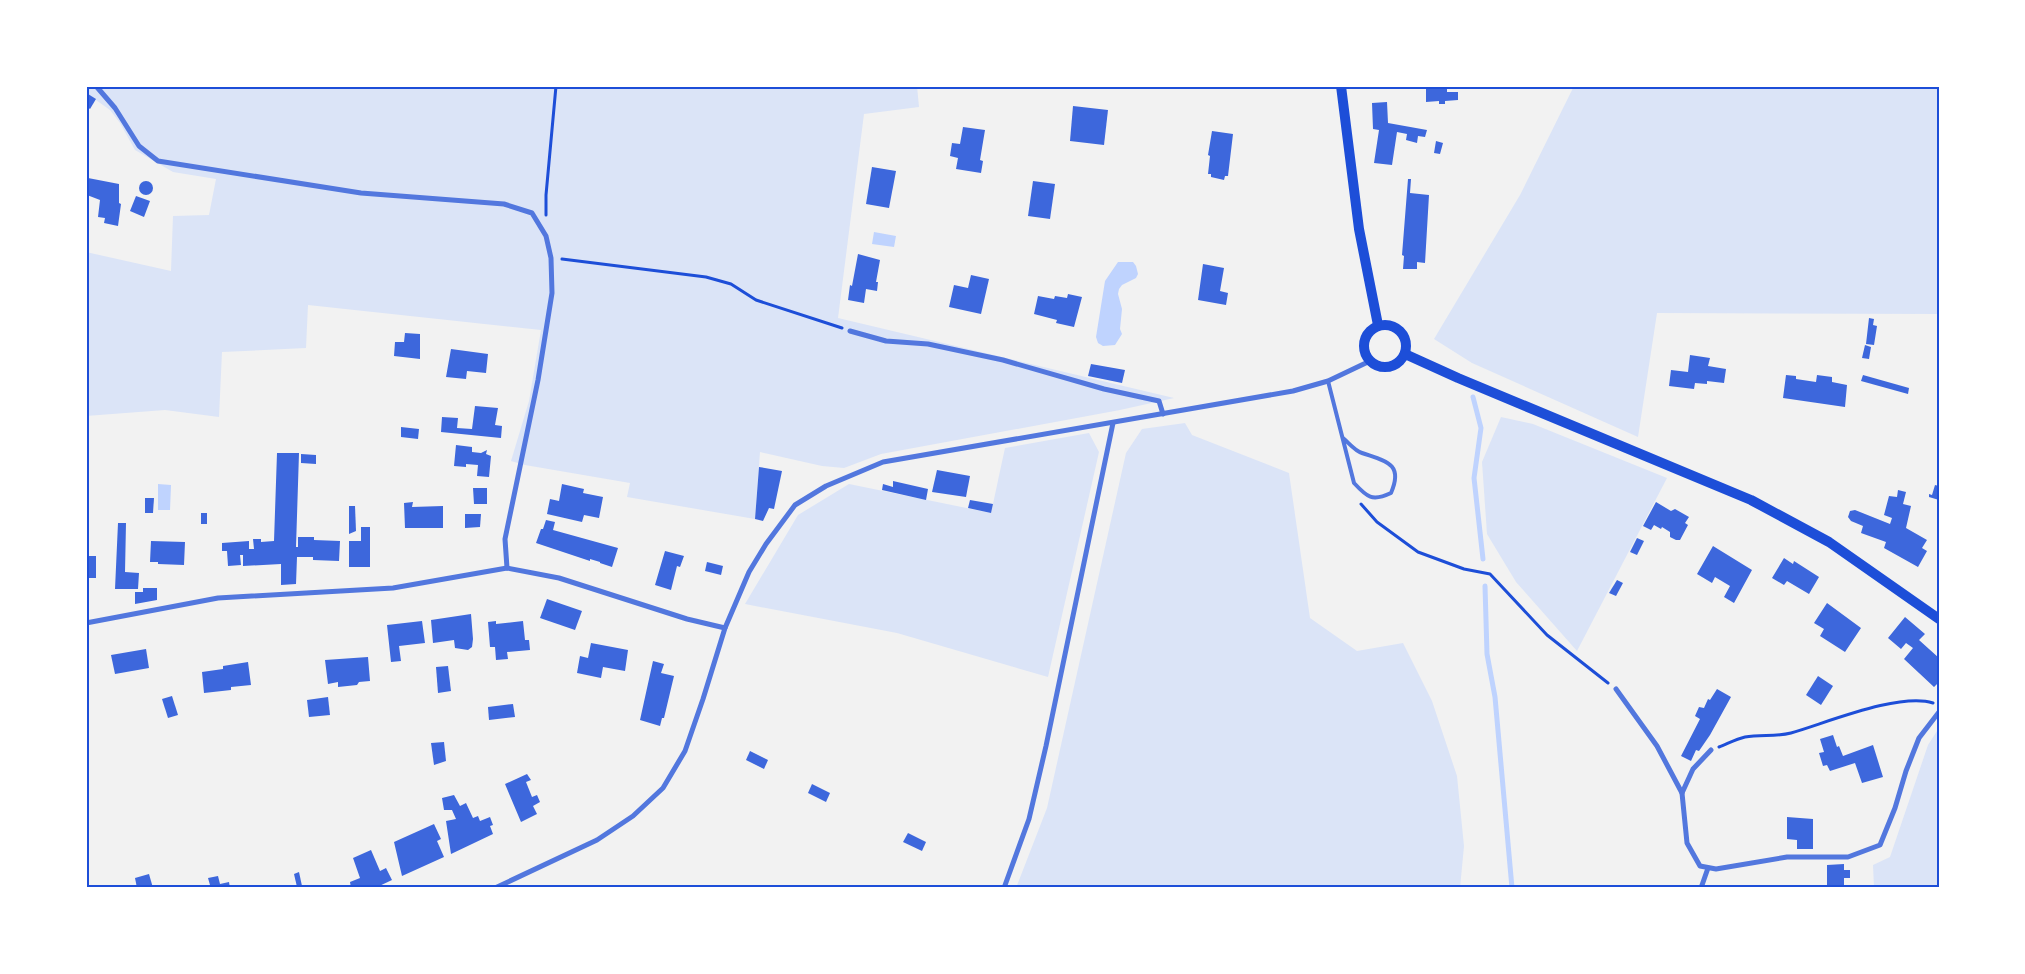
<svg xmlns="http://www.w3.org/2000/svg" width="2025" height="974" font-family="'Exo 2',sans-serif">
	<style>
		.green { fill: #dbe4f7 }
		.water { fill: #bfd3fe }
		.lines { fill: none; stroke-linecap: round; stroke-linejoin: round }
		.stream { stroke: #bfd3fe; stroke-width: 5 }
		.building { fill: #3d67dc }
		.path { stroke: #1d4ed8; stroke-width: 3 }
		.service { stroke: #5277de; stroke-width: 4 }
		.minor { stroke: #5277de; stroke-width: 5 }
		.secondary { stroke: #1d4ed8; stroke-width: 10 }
		.neatline { fill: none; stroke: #1d4ed8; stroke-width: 2 }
	</style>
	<rect width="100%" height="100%" fill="#f2f2f2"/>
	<g class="green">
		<polygon points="86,86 917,86 919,107 864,114 838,318 1174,398 1120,410 881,454 844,468 822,466 760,452 755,519 627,497 630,483 525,465 511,461 529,401 541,330 308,305 306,348 222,352 219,417 165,410 86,416 86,252 171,271 173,216 209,215 216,179 173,172 135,150 120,123 110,110 86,93"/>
		<polygon points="1574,86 1939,86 1939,314 1657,313 1638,437 1472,363 1434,339 1520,195"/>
		<polygon points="1501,417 1533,424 1667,478 1577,651 1516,582 1487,534 1482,462"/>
		<polygon points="1185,423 1192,435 1289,473 1310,618 1357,651 1403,643 1432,701 1457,776 1464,846 1460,888 1016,888 1047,808 1126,453 1142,429"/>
		<polygon points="1089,433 1099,452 1048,677 897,633 745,604 798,515 849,484 991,513 1005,448"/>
		<polygon points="1939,728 1939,888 1874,888 1873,865 1890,857 1928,745"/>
	</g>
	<g class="water">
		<polygon points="874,232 896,236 894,247 872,244"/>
		<polygon points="1118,262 1133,262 1136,266 1138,274 1136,278 1122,285 1119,289 1118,294 1122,309 1120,329 1122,334 1115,345 1103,346 1098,343 1096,337 1105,281"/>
		<polygon points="158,484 171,485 170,510 158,510"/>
	</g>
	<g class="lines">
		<g class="stream">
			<polyline points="1473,397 1481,428 1474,478 1483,559"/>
			<polyline points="1485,586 1487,654 1495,697 1512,888"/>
		</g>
	</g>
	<g class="building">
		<polygon points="1426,86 1447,86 1447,92 1458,92 1458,100 1445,101 1445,104 1439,104 1439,101 1426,102"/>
		<polygon points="88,94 96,99 90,109 86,106"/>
		<polygon points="1387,102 1388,123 1427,130 1425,137 1418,136 1417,143 1406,140 1407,134 1397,132 1392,165 1374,163 1379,130 1373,129 1372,103"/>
		<polygon points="1073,106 1108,110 1104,145 1070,141"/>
		<polygon points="963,127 985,130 980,160 983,161 981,173 956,169 958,158 950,156 952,143 960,144"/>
		<polygon points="1212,131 1233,134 1228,176 1225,176 1224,180 1211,177 1211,174 1208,174 1210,156 1208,155"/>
		<polygon points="1436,141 1443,143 1440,154 1434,153"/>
		<polygon points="872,167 896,171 889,208 866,204"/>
		<polygon points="88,178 119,184 119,203 121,204 118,226 104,223 105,218 98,217 100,200 87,195"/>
		<polygon points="1408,179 1411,179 1410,193 1429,195 1425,263 1417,262 1417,269 1403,269 1404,256 1402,255"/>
		<polygon points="1033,181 1055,184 1050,219 1028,216"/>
		<circle cx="146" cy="188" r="7"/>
		<polygon points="136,196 150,201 144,217 130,211"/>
		<polygon points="858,254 880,260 876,282 878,282 877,291 866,289 864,303 848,300 850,285 852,286"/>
		<polygon points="1203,264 1224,268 1220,291 1228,293 1226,305 1198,300"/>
		<polygon points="971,275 989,279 981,314 949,307 954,285 968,288"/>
		<polygon points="1068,294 1082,297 1074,327 1056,323 1057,320 1034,314 1038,296 1054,299 1055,296 1067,298"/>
		<polygon points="1869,318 1874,319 1873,325 1877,326 1874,345 1866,344"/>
		<polygon points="405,333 420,334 420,359 394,356 395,342 404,342"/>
		<polygon points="1865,345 1871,347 1869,359 1862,358"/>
		<polygon points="451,349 488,354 486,373 467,371 466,379 446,377"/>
		<polygon points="1690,355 1710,358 1708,366 1726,369 1724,383 1707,381 1707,384 1695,383 1694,389 1669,386 1671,370 1688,372"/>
		<polygon points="1091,364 1125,370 1122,383 1088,376"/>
		<polygon points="1786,375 1796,376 1796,379 1816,382 1817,375 1832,377 1832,382 1847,385 1845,407 1783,398"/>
		<polygon points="1863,375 1909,388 1908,394 1861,381"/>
		<polygon points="475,406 498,408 495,425 502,426 501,438 441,432 442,417 458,418 457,428 472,429"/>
		<polygon points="401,427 419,429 418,439 401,437"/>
		<polygon points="456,445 472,447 472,452 481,453 487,450 486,454 491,456 489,477 477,476 478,465 466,464 466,467 454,466"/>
		<polygon points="277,453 299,453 296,547 298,547 298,537 314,537 314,540 340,541 339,561 313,560 313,557 297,557 296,584 281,585 281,564 243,566 243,555 240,555 241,565 228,566 227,551 222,551 222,543 249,541 249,549 254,549 253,539 261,539 261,542 274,541"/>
		<polygon points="301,454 316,455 316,464 301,463"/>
		<polygon points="759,467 782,471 774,509 769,508 763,521 755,519"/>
		<polygon points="937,470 970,476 966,497 932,492"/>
		<polygon points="893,481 928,489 926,500 882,490 883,484 893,487"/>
		<polygon points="562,484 584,489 583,493 603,497 599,518 584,515 582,522 547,514 550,499 559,501"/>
		<polygon points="1935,485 1939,486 1939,500 1929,497 1929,494 1932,495"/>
		<polygon points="473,488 487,488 487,504 474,504"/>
		<polygon points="1898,490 1906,492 1903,504 1911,506 1906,528 1927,540 1922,548 1927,551 1918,567 1884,548 1886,542 1861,533 1863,526 1851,521 1848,517 1850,511 1855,510 1890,524 1892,518 1884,515 1889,496 1897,497"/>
		<polygon points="145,498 154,498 153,513 145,513"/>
		<polygon points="970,500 993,504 991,513 968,508"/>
		<polygon points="413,502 412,507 443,506 443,528 405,528 404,503"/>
		<polygon points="1656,502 1671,511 1675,509 1689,517 1685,523 1688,525 1680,540 1676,540 1670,537 1670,532 1662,527 1661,529 1654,525 1651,530 1643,526"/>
		<polygon points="349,506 355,506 356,531 349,534"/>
		<rect x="201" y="513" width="6" height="11"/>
		<polygon points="465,514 481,514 480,527 465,528"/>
		<polygon points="546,520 555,522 553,530 618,548 612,567 600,563 600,562 590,559 590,561 536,543 541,529 543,529"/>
		<polygon points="118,523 126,523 125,572 139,573 138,589 115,589"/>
		<polygon points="361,527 370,527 370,567 349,567 349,541 361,541"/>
		<polygon points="1637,538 1644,541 1637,555 1630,552"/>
		<polygon points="151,541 185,542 184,565 158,564 158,562 150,562"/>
		<polygon points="1713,546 1752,570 1734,603 1724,597 1730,586 1715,577 1712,583 1697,574"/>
		<polygon points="665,551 684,556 680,567 677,566 671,590 655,585"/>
		<rect x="86" y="556" width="10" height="22"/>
		<polygon points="1784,558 1793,564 1794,561 1819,577 1809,594 1787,581 1784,585 1772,578"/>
		<polygon points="707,562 723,566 721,575 705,571"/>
		<polygon points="1617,580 1623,583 1616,596 1609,593"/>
		<polygon points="143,588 157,588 157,600 135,604 135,592 143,592"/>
		<polygon points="547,599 582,611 575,630 540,618"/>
		<polygon points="1827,603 1861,628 1845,652 1820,636 1824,629 1814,623"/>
		<polygon points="471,614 473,639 472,647 468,650 455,648 454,640 433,643 431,620"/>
		<polygon points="1905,617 1925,634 1919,640 1939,658 1939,682 1934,687 1904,659 1913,648 1906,643 1901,649 1888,638"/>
		<polygon points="422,621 425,643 399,646 401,661 391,662 387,625"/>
		<polygon points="496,621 496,624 523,621 525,640 529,640 530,650 507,652 508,659 496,660 495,647 490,647 488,622"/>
		<polygon points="591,643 628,650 625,671 603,667 601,678 577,673 580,656 588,658"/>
		<polygon points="146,649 149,668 115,674 111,655"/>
		<polygon points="368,657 370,681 359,682 357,685 338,687 338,682 328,684 325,660"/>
		<polygon points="653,661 664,664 661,673 674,676 664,718 662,718 660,726 640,720"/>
		<polygon points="248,662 251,685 231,687 231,690 204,693 202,672 223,669 223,666"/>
		<polygon points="448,666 451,691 438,693 436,667"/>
		<polygon points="1818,676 1833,686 1821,705 1806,695"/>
		<polygon points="1717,689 1731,697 1710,735 1699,751 1696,750 1691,761 1681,756 1700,719 1695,716 1699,707 1704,708 1708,699 1710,700"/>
		<polygon points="172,696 178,715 168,718 162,699"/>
		<polygon points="328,697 330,715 309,717 307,700"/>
		<polygon points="513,704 515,717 489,720 488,707"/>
		<polygon points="1833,735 1837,747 1839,746 1843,756 1873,745 1883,777 1862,783 1855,763 1830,771 1827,765 1823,766 1819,753 1824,752 1820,739"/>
		<polygon points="444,742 446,761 434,765 431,743"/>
		<polygon points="750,751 768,760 764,769 746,760"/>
		<polygon points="527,774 531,780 526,782 532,797 537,795 540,802 533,806 537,814 521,822 505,784"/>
		<polygon points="812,784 830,793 826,802 808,793"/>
		<polygon points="454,795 460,806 466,803 473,818 478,816 480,821 490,817 493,825 490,826 493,834 451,854 446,821 456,819 452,810 444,810 442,798"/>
		<polygon points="1787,817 1813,819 1813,849 1797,849 1797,840 1787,839"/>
		<polygon points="434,824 441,839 437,841 444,857 402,876 394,842"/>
		<polygon points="908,833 926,842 922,851 903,842"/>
		<polygon points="371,850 380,871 386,868 392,880 375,888 351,888 350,882 360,878 353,858"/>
		<polygon points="1844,864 1844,870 1850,870 1850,878 1844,878 1844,888 1827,888 1827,865"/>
		<polygon points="299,872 302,886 297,887 294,874"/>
		<polygon points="149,874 153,888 137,888 135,878"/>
		<polygon points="218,876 220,884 229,882 230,888 201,888 210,885 208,878"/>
	</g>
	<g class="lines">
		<g class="path">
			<polyline points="546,215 546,195 556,86"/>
			<polyline points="562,259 706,277 731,284 756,300 842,328"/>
			<polyline points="1361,504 1377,522 1418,552 1464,569 1490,574 1547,635 1608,683"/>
			<path d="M1719,747C1727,744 1736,739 1745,737C1760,734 1776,737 1791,733C1826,723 1900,692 1933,703"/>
		</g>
		<path class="service" d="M1328,381L1354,483C1367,497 1372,502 1391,493C1404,463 1385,461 1362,453C1355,451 1349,443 1343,438"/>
		<g class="minor">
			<polyline points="96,86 115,108 139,146 158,161 361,193 504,204 532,213 546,236 551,258 552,293 538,380 505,539 507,568"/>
			<polyline points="850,331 886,341 928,344 1003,360 1104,389 1159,401 1163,414"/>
			<polyline points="86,623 218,598 393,588 507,568 559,578 687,619 725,628"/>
			<polyline points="1616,689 1657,746 1682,793"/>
			<polyline points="1711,750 1693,769 1682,793 1687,843 1700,866 1716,869 1787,857 1848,857 1880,845 1895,808 1906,771 1919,738 1939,712"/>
			<polyline points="495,888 597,840 633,816 663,788 685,751 703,699 725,628 749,572 766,544 795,505 826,486 883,462 1293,391 1328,381 1370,361"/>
			<polyline points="1004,888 1029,819 1046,746 1113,423"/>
			<polyline points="1701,888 1708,868"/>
		</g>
		<g class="secondary">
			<polyline points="1341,86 1359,229 1378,325"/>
			<circle cx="1385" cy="346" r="21"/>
			<polyline points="1405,354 1458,378 1751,500 1829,542 1939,619"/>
		</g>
	</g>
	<rect width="2025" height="974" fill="none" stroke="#ffffff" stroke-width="175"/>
	<rect x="88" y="88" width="1850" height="798" class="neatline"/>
</svg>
